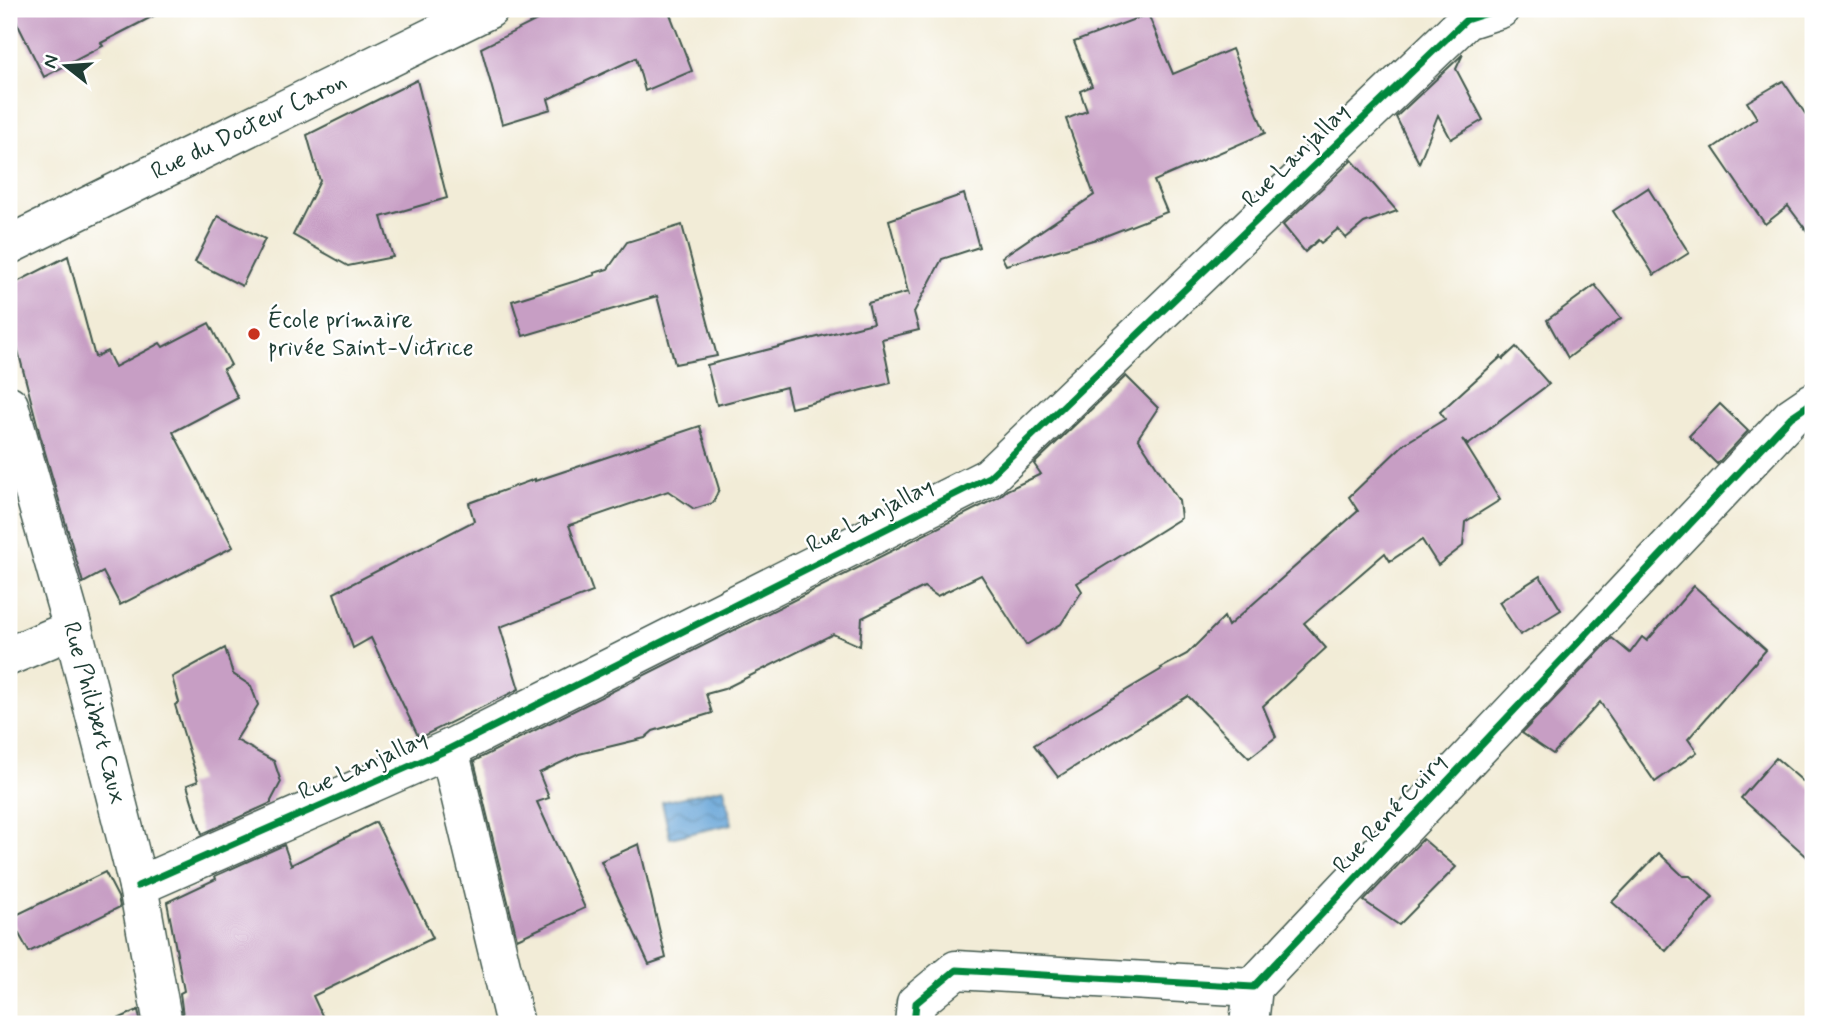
<svg xmlns="http://www.w3.org/2000/svg" width="1822" height="1033" font-family="Mynerve,sans-serif">
	<style>
		.water { fill: url(#water-waves); stroke: #427086; stroke-width: 2 }
		.building { fill: #c79ec4 }
		.lines { fill: none; stroke-linecap: round; stroke-linejoin: round }
		.street-casing { stroke: #3f574c; stroke-width: 41 }
		.secondary-casing { stroke: #3f574c; stroke-width: 41 }
		.street { stroke: #fff; stroke-width: 38 }
		.secondary { stroke: #fff; stroke-width: 38 }
		.cycleway-casing { stroke: #fff; stroke-width: 11 }
		.cycleway { stroke: #00873e; stroke-width: 7 }
		.poi-dot { fill: #c8321e; stroke: #fff; stroke-width: 2.5 }
		.labels { text-anchor: middle; dominant-baseline: central; stroke-width: 5; stroke-linejoin: round; paint-order: stroke }
		.street-label { font-size: 24px; fill: #1f3d34; stroke: #fff }
		.poi-label { font-size: 24px; fill: #1f3d34; stroke: #fff; text-anchor: start }
	</style>
	<defs>
		<pattern id="water-waves" width="16" height="10" patternUnits="userSpaceOnUse" patternTransform="scale(1.75)"><rect width="16" height="10" fill="#66a4d7"/><path d="M0 5q4-4 8 0t8 0" fill="none" stroke="#5387af"/></pattern>
	</defs>
	<rect width="100%" height="100%" fill="#fff"/>
	<filter id="ink" filterUnits="userSpaceOnUse"><feTurbulence type="fractalNoise" baseFrequency=".0143" numOctaves="2"/><feDisplacementMap in="SourceGraphic" scale="14" xChannelSelector="R" yChannelSelector="G"/><feConvolveMatrix kernelMatrix="1 2 1 2 8 2 1 2 1" color-interpolation-filters="sRGB"/></filter>
	<filter id="wash" filterUnits="userSpaceOnUse"><feTurbulence type="fractalNoise" baseFrequency=".00686" numOctaves="4" result="noise"/><feDisplacementMap in="SourceGraphic" scale="28" xChannelSelector="R" yChannelSelector="G"/><feGaussianBlur stdDeviation="1.57" result="paint"/><feColorMatrix in="noise" values="0 0 0 0 0 0 0 0 0 0 0 0 0 0 0 0 0 1.4 0 .05"/><feComposite in="paint" operator="in"/></filter>
	<g filter="url(#wash)">
		<rect width="100%" height="100%" fill="#f2ecd7"/>
		<polygon class="water" points="724,788 732,824 670,838 662,802"/>
		<g id="blocks">
			<g class="building">
				<polygon points="10,9 167,9 101,43 103,46 44,77"/>
				<polygon points="559,9 668,9 692,71 645,91 636,58 548,99 551,109 502,124 481,48"/>
				<polygon points="1148,14 1173,74 1232,49 1265,133 1154,181 1167,212 1100,238 1006,265 1002,257 1094,195 1066,119 1087,111 1080,91 1092,86 1074,42"/>
				<polygon points="1463,54 1456,69 1483,120 1451,139 1438,115 1419,163 1396,117"/>
				<polygon points="417,80 447,198 381,217 393,257 348,266 293,235 320,181 307,135"/>
				<polygon points="1783,81 1813,125 1813,239 1788,206 1765,224 1713,148 1757,118 1747,102"/>
				<polygon points="1352,160 1397,211 1364,223 1346,238 1338,229 1321,243 1318,240 1305,252 1283,225"/>
				<polygon points="1648,188 1689,253 1654,275 1613,211"/>
				<polygon points="964,194 979,247 942,259 914,312 919,330 882,339 891,383 791,408 786,387 717,405 707,365 873,323 868,303 908,292 909,296 889,220"/>
				<polygon points="218,216 265,239 242,286 195,262"/>
				<polygon points="682,225 717,356 675,364 657,296 523,336 512,301 595,275 594,273 608,269 627,242"/>
				<polygon points="68,256 95,357 107,351 115,367 160,343 163,347 209,323 231,365 223,369 238,398 173,432 233,547 120,605 103,572 83,583 40,435 9,316 9,286"/>
				<polygon points="1595,285 1621,318 1568,358 1547,320"/>
				<polygon points="1516,347 1549,384 1468,445 1462,439 1500,500 1465,522 1463,546 1438,565 1422,540 1390,561 1385,553 1304,623 1326,648 1263,706 1276,737 1249,758 1188,696 1058,777 1034,745 1162,669 1161,668 1187,654 1224,617 1228,626 1358,511 1349,497 1404,444 1445,419 1440,412 1501,357 1503,359"/>
				<polygon points="1126,376 1158,408 1138,438 1179,501 1181,518 1077,583 1082,591 1061,624 1026,645 981,575 937,596 924,587 862,618 860,646 833,634 724,689 706,694 712,713 653,731 645,738 579,754 539,773 549,798 537,802 585,908 517,939 474,761 999,497 1007,490 1041,474 1034,464"/>
				<polygon points="1720,404 1748,431 1717,464 1689,436"/>
				<polygon points="700,426 719,489 713,503 694,509 668,491 569,525 593,592 500,627 519,689 419,738 371,638 353,648 334,593 474,521 469,503 535,479 535,481"/>
				<polygon points="1540,576 1561,610 1520,635 1499,602"/>
				<polygon points="1694,586 1766,650 1688,739 1697,752 1655,782 1600,702 1553,754 1522,733 1612,638 1630,653 1642,637 1647,641"/>
				<polygon points="225,648 233,674 251,686 258,705 236,740 274,761 281,782 271,801 271,803 202,834 187,785 198,781 175,705 179,702 172,677"/>
				<polygon points="1776,758 1813,790 1813,862 1741,798"/>
				<polygon points="376,822 433,938 313,996 326,1024 184,1024 180,993 184,991 167,902 216,879 215,876 284,845 291,865"/>
				<polygon points="1423,839 1456,867 1399,925 1364,901"/>
				<polygon points="639,844 666,958 649,964 601,861"/>
				<polygon points="1659,853 1683,876 1690,876 1713,897 1666,951 1612,902"/>
				<polygon points="105,872 118,897 120,907 29,952 10,918"/>
				<polygon points="138,1010 141,1024 107,1024"/>
			</g>
		</g>
	</g>
	<g filter="url(#ink)">
		<use href="#blocks" fill-opacity="0" stroke="#3f574c" stroke-width="2"/>
		<g class="lines">
			<defs>
				<g id="street">
					<polyline points="9,405 73,629 130,853 138,886 163,1024"/>
					<polyline points="9,656 73,629"/>
					<polyline points="449,749 515,1024"/>
					<polyline points="138,886 449,749 989,477 1466,20 1500,9"/>
					<polyline points="914,1024 916,1003 956,970 1253,987 1791,417 1813,402"/>
					<polyline points="1249,1024 1253,987"/>
				</g>
				<polyline id="secondary" points="9,245 489,9"/>
			</defs>
			<use href="#street" class="street-casing"/>
			<use href="#secondary" class="secondary-casing"/>
			<use href="#street" class="street"/>
			<use href="#secondary" class="secondary"/>
			<defs>
				<g id="cycleway">
					<polyline points="138,886 449,749 989,477 1466,20 1500,9"/>
					<polyline points="914,1024 916,1003 956,970 1253,987 1791,417 1813,402"/>
				</g>
			</defs>
			<use href="#cycleway" class="cycleway-casing"/>
			<use href="#cycleway" class="cycleway"/>
		</g>
	</g>
	<circle class="poi-dot" cx="254" cy="334" r="7"/>
	<g class="labels">
		<g class="street-label">
			<text transform="translate(249 127) rotate(-26)">Rue du Docteur Caron</text>
			<text transform="translate(1296 156) rotate(-44)">Rue Lanjallay</text>
			<text transform="translate(870 516) rotate(-27)">Rue Lanjallay</text>
			<text transform="translate(94 713) rotate(75)">Rue Philibert Caux</text>
			<text transform="translate(363 766) rotate(-24)">Rue Lanjallay</text>
			<text transform="translate(1390 814) rotate(-47)">Rue René Cuiry</text>
		</g>
		<g class="poi-label">
			<text x="268" y="320">École primaire<tspan x="268" dy="28">privée Saint-Victrice</tspan></text>
		</g>
	</g>
	<rect width="1822" height="1033" fill="none" stroke="#fff" stroke-width="35"/>
	<g transform="translate(66 66) rotate(287)" stroke="#ffffff" stroke-width="5" paint-order="stroke">
	<path d="M0-5L12 26L0 18L-12 26Z" fill="#1f3d34"/>
	<text y="-10" font-size="19" font-weight="bold" text-anchor="middle" fill="#1f3d34">N</text>
	</g>
</svg>
